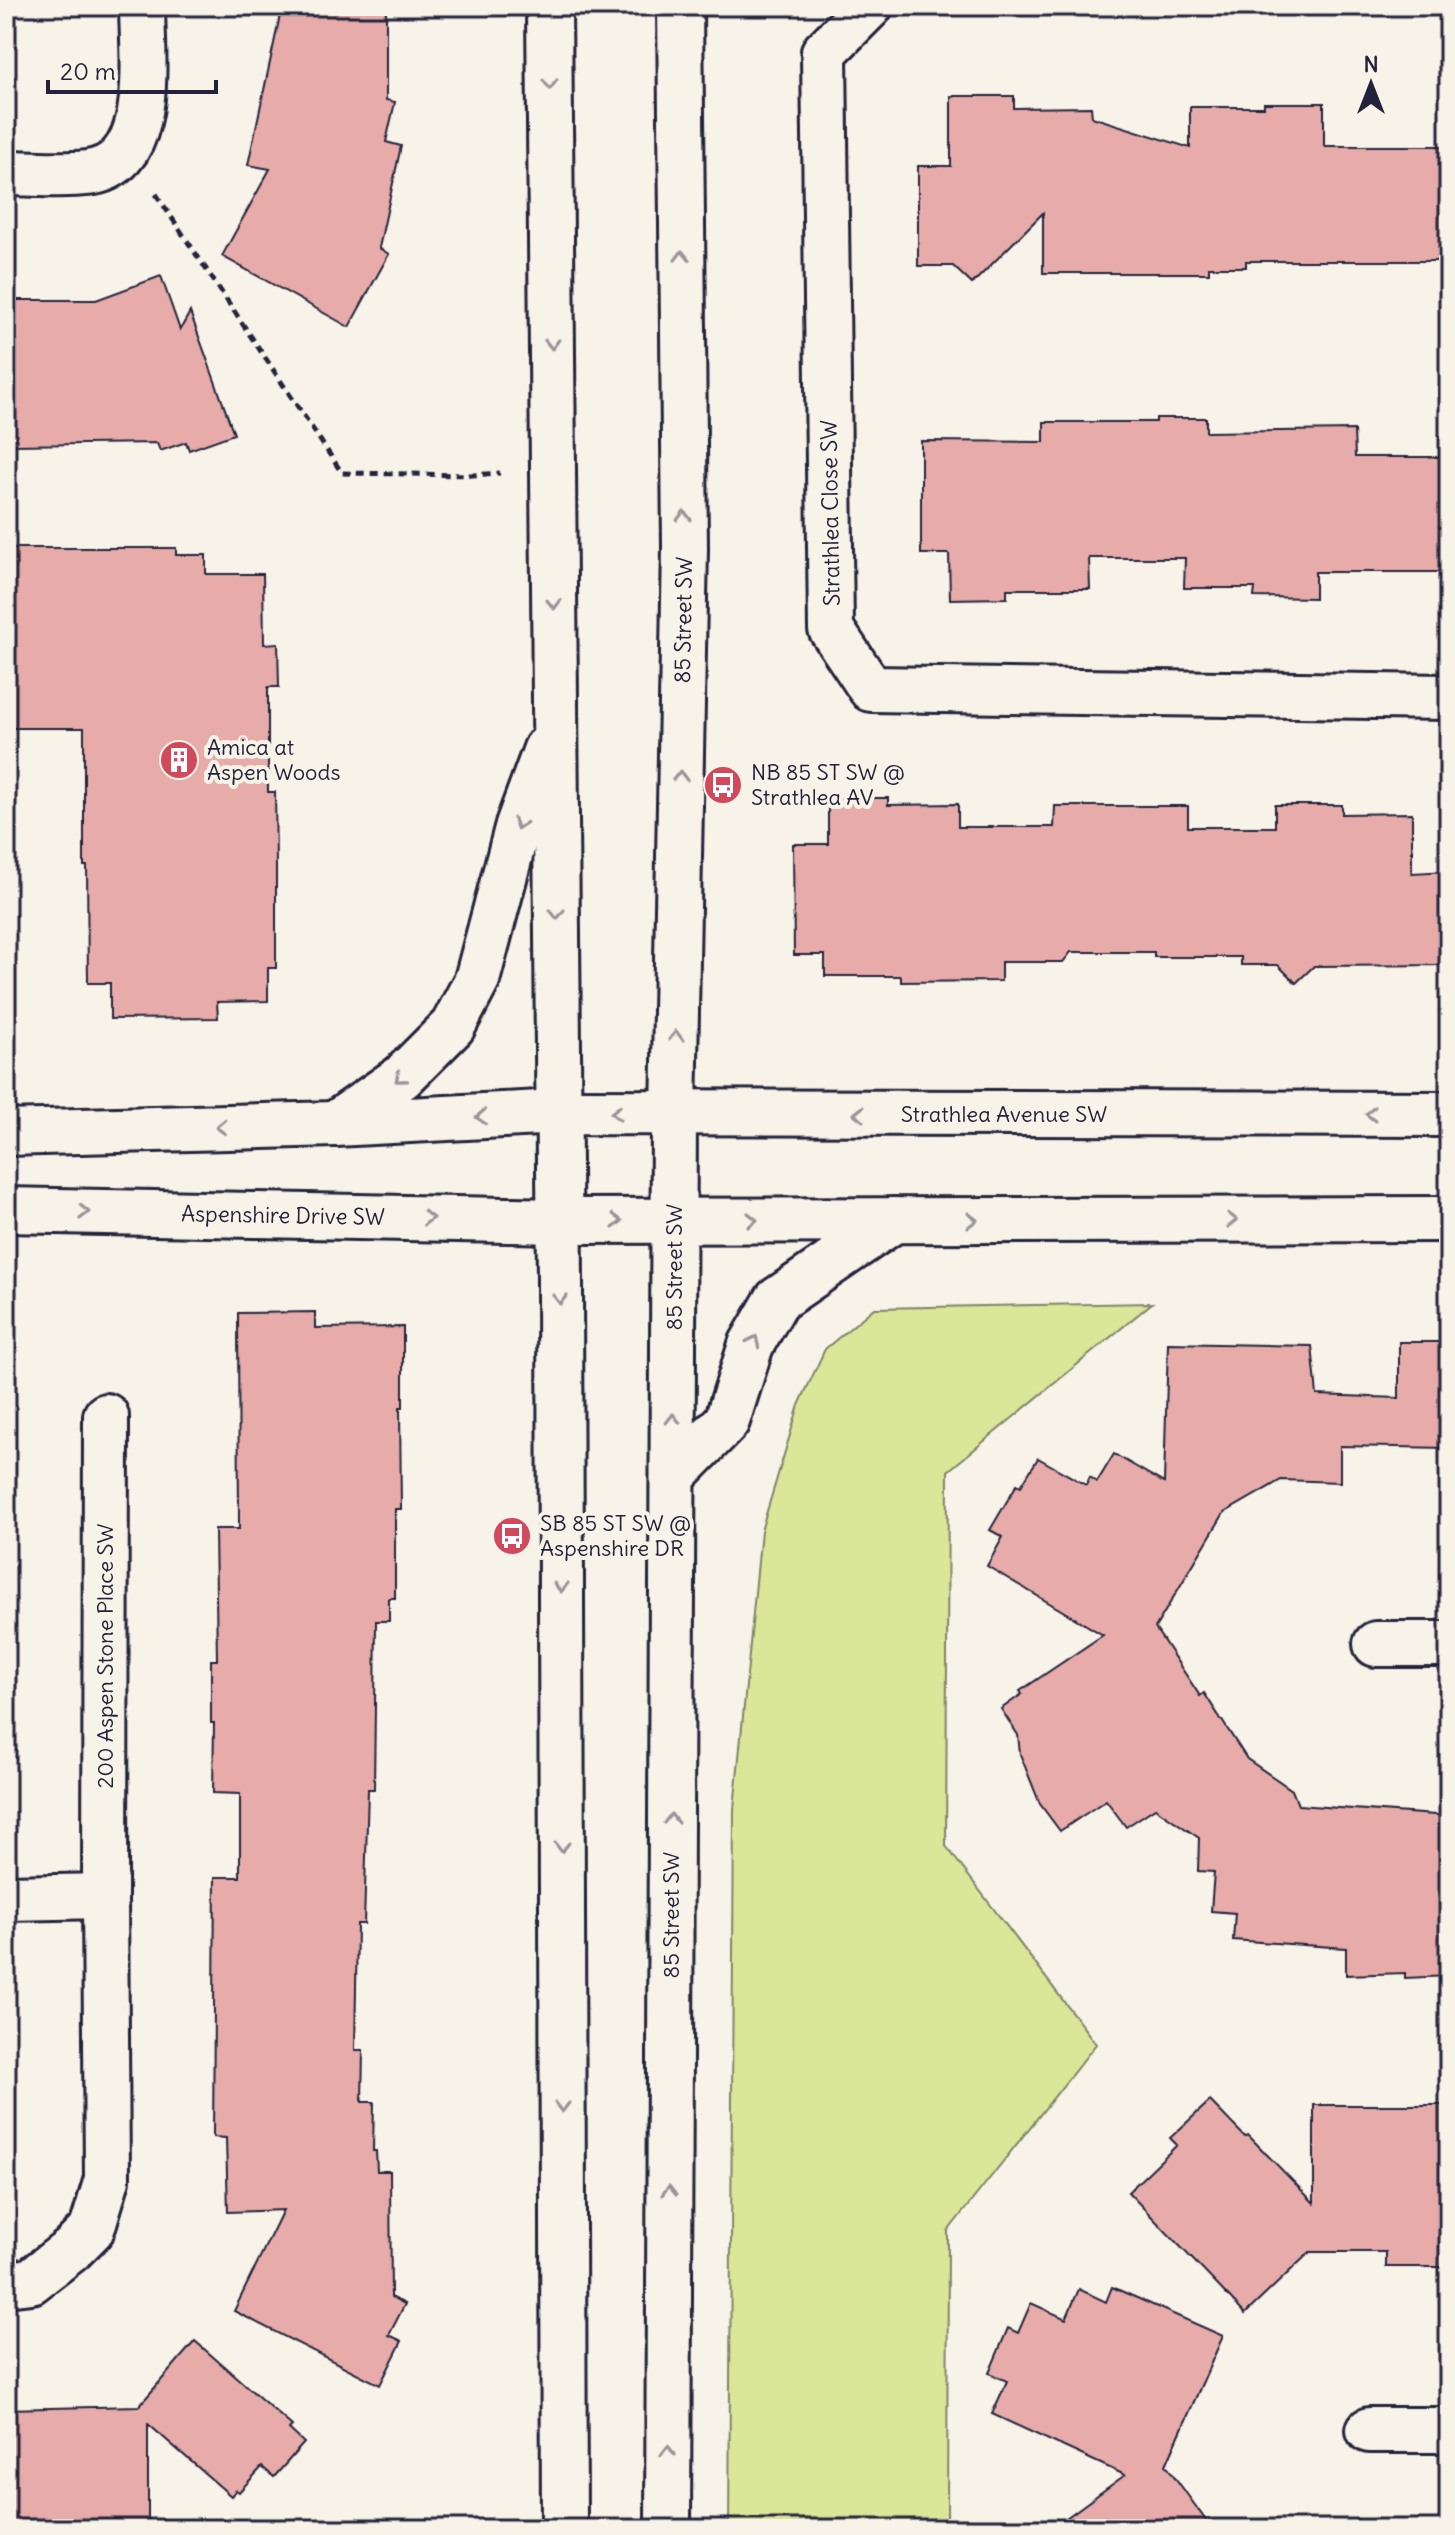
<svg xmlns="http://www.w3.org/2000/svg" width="1455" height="2535" font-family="Delius,sans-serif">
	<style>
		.green { fill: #dae698; stroke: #7e846a; stroke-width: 2 }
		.building { fill: #e7acaa; stroke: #22223b; stroke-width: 2 }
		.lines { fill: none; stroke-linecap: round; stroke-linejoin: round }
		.minor-casing { stroke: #22223b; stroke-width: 50 }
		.major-casing { stroke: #22223b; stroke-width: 50 }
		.path { stroke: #22223b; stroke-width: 5; stroke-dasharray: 8 6; stroke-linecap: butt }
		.minor { stroke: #f7f3e8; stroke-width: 44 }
		.major { stroke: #f7f3e8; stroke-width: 44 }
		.oneway { stroke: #97959a }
		.labels { text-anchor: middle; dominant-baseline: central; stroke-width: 8; stroke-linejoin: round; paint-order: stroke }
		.street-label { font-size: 22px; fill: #22223b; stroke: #f7f3e8 }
		.poi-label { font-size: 22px; fill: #22223b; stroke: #f7f3e8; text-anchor: start }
	</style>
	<rect width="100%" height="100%" fill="#f7f3e8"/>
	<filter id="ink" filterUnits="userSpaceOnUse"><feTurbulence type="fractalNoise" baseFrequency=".0125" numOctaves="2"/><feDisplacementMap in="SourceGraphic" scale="16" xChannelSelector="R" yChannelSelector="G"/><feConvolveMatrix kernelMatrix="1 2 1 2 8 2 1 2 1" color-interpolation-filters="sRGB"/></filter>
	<g filter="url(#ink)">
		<polygon class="green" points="1152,1303 948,1471 946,1846 1096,2044 948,2231 947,2529 729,2529 734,1809 761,1531 799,1405 825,1349 874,1308"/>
		<g class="building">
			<polygon points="282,6 386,6 386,100 395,102 386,142 401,146 379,248 389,254 349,327 222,256 270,169 248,165"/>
			<polygon points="951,96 1014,96 1014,108 1091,107 1092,117 1190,148 1190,107 1264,107 1264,103 1324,103 1324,146 1449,146 1449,261 1246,261 1246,267 1209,267 1209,273 1043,273 1043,213 972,284 953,266 918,266 918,166 951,166"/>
			<polygon points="161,276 180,330 190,312 234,434 189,450 186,442 160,451 157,443 12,445 11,300 96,300"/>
			<polygon points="1156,418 1206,418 1206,432 1354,430 1355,457 1449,457 1449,572 1315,572 1315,598 1254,597 1255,588 1184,588 1185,558 1089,558 1090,589 1007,589 1007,598 950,599 949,554 921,554 921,441 1044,442 1044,422 1156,422"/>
			<polygon points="6,548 176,548 176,555 206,555 206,574 263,574 264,644 278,643 279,687 268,687 268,792 275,792 276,865 276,968 268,968 268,1001 217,1002 218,1018 110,1019 110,983 88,983 87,866 84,866 84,728 6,728"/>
			<polygon points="828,798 888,798 888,805 958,804 958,827 1054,827 1055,806 1188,806 1188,827 1275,827 1275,805 1342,805 1342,814 1412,813 1412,873 1449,871 1449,965 1314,966 1296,983 1278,965 1241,965 1241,957 1154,957 1154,952 1071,952 1063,962 1001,962 1001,981 901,982 901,976 825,976 825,955 794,955 793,844 828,844"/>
			<polygon points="315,1312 315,1328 403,1327 403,1407 400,1407 401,1509 395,1509 395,1598 389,1598 389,1621 376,1621 374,1789 368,1789 364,1924 357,1924 355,2050 363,2050 362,2102 374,2102 373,2151 376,2151 377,2171 390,2171 391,2297 405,2304 389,2335 402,2341 380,2385 234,2311 283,2210 228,2212 226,2138 213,2137 215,1877 240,1877 240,1794 213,1793 214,1723 211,1723 211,1660 217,1660 215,1529 239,1529 238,1313"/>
			<polygon points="1399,1342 1449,1342 1449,1448 1340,1446 1340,1482 1281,1480 1224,1513 1155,1628 1200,1696 1204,1693 1247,1759 1292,1790 1298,1805 1449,1816 1449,1976 1405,1978 1405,1973 1346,1975 1346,1948 1233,1940 1235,1913 1211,1911 1214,1872 1198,1871 1199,1838 1155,1808 1126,1827 1106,1800 1060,1831 1040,1804 1020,1754 1018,1735 1001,1709 1022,1694 1020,1691 1103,1635 987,1566 1003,1537 990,1530 1017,1484 1021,1486 1038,1458 1086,1485 1090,1477 1097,1482 1114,1454 1164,1483 1168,1343 1312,1346 1317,1395 1399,1398"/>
			<polygon points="1210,2101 1245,2137 1248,2135 1314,2203 1314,2105 1449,2105 1449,2267 1386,2267 1386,2252 1310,2252 1245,2314 1128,2192 1177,2145 1170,2138"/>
			<polygon points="1112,2287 1223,2336 1166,2465 1212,2529 1051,2529 1125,2475 992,2414 1007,2381 989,2373 1008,2328 1018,2333 1031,2303 1066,2319 1079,2289 1106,2302"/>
			<polygon points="195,2341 292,2426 289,2429 304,2443 274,2477 262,2467 239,2492 236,2490 231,2496 148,2424 148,2529 6,2529 6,2409 139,2406"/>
		</g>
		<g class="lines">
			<defs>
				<g id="minor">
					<polyline points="870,6 824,52 831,629 871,689 1449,697"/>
					<path d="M6,173C33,173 61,176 87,173C158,166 142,55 142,6"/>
					<polyline points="6,1133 335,1124 558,1112 1449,1114"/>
					<polyline points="6,1210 560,1221 1449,1219"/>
					<polyline points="1376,1644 1449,1644"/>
					<polyline points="6,1898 105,1896"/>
					<polyline points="6,2284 31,2281 71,2250 92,2229 107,2179 105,1896 106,1416"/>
					<polyline points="1369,2430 1449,2430"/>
				</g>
				<g id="major">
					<polyline points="549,6 560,1282 564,2529"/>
					<polyline points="335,1124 402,1077 453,1026 477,980 518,825 546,749"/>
					<polyline points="673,1476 727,1421 751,1345 777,1300 894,1220"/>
					<polyline points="668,2529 674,1114 685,548 680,6"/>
				</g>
			</defs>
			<use href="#minor" class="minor-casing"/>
			<use href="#major" class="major-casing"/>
			<polyline class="path" points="156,194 342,473 473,475 500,473"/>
			<use href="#minor" class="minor"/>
			<use href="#major" class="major"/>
		</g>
		<defs><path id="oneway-chevron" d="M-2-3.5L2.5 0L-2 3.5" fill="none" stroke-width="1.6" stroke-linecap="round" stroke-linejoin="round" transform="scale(2)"/></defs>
		<g class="oneway">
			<use href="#oneway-chevron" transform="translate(550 84) rotate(89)"/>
			<use href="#oneway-chevron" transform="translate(682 256) rotate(-91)"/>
			<use href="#oneway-chevron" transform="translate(552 344) rotate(89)"/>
			<use href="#oneway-chevron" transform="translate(684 516) rotate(-91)"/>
			<use href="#oneway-chevron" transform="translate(554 604) rotate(89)"/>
			<use href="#oneway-chevron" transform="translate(680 776) rotate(-89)"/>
			<use href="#oneway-chevron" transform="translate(519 824) rotate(108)"/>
			<use href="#oneway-chevron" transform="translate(557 914) rotate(90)"/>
			<use href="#oneway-chevron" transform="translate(676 1036) rotate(-89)"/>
			<use href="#oneway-chevron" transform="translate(400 1078) rotate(141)"/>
			<use href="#oneway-chevron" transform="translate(616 1113) rotate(-179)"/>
			<use href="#oneway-chevron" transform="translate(859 1114) rotate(180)"/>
			<use href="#oneway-chevron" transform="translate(1371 1114) rotate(180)"/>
			<use href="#oneway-chevron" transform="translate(481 1117) rotate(177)"/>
			<use href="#oneway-chevron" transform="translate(221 1127) rotate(178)"/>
			<use href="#oneway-chevron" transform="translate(84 1212) rotate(1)"/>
			<use href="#oneway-chevron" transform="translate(428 1218) rotate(1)"/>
			<use href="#oneway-chevron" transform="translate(752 1220)"/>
			<use href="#oneway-chevron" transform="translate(972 1220)"/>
			<use href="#oneway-chevron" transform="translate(1232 1220)"/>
			<use href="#oneway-chevron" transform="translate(617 1221)"/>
			<use href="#oneway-chevron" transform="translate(560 1299) rotate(90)"/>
			<use href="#oneway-chevron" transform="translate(754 1341) rotate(-64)"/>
			<use href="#oneway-chevron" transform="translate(673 1419) rotate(-90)"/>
			<use href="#oneway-chevron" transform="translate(561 1587) rotate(90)"/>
			<use href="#oneway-chevron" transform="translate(671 1819) rotate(-90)"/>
			<use href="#oneway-chevron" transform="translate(562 1847) rotate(90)"/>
			<use href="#oneway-chevron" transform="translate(562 2107) rotate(90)"/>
			<use href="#oneway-chevron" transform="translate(669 2191) rotate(-90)"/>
			<use href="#oneway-chevron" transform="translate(668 2451) rotate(-90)"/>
		</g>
	</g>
	<defs>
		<symbol id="building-disc" viewBox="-11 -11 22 22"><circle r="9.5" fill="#d1495b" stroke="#f7f3e8"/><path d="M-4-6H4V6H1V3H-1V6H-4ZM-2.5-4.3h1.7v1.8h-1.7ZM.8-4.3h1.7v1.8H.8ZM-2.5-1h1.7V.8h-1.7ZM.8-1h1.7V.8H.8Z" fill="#fff"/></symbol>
		<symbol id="bus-disc" viewBox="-11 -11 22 22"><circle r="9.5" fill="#d1495b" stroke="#f7f3e8"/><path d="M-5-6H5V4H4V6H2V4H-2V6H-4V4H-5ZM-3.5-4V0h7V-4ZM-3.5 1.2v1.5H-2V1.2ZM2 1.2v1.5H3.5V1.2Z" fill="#fff"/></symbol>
	</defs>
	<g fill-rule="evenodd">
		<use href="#building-disc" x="157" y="738" width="44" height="44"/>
		<use href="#bus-disc" x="701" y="763" width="44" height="44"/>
		<use href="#bus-disc" x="490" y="1514" width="44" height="44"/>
	</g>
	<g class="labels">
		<g class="street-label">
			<text transform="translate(830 513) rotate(-91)">Strathlea Close SW</text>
			<text transform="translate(683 620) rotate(-89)">85 Street SW</text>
			<text x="1004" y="1114">Strathlea Avenue SW</text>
			<text transform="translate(283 1215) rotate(1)">Aspenshire Drive SW</text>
			<text transform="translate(674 1267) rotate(-90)">85 Street SW</text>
			<text transform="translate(105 1656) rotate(-90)">200 Aspen Stone Place SW</text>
			<text transform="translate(671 1915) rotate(-90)">85 Street SW</text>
		</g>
		<g class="poi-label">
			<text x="207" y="747">Amica at<tspan x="207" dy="25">Aspen Woods</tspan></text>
			<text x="751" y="772">NB 85 ST SW @<tspan x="751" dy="25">Strathlea AV</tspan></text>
			<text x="540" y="1523">SB 85 ST SW @<tspan x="540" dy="25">Aspenshire DR</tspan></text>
		</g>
	</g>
	<rect width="1455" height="2535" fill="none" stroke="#f7f3e8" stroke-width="32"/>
	<rect x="16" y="16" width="1423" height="2503" fill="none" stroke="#22223b" stroke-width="3" filter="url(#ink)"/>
	<g transform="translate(1371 84)" stroke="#f7f3e8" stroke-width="6" paint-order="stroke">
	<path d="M0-6L14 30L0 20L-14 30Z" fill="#22223b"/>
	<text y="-12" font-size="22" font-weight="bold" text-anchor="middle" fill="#22223b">N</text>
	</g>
	<path d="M48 80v12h168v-12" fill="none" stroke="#22223b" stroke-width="4"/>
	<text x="60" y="80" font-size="24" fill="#22223b" stroke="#f7f3e8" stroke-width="6" paint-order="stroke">20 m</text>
</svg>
